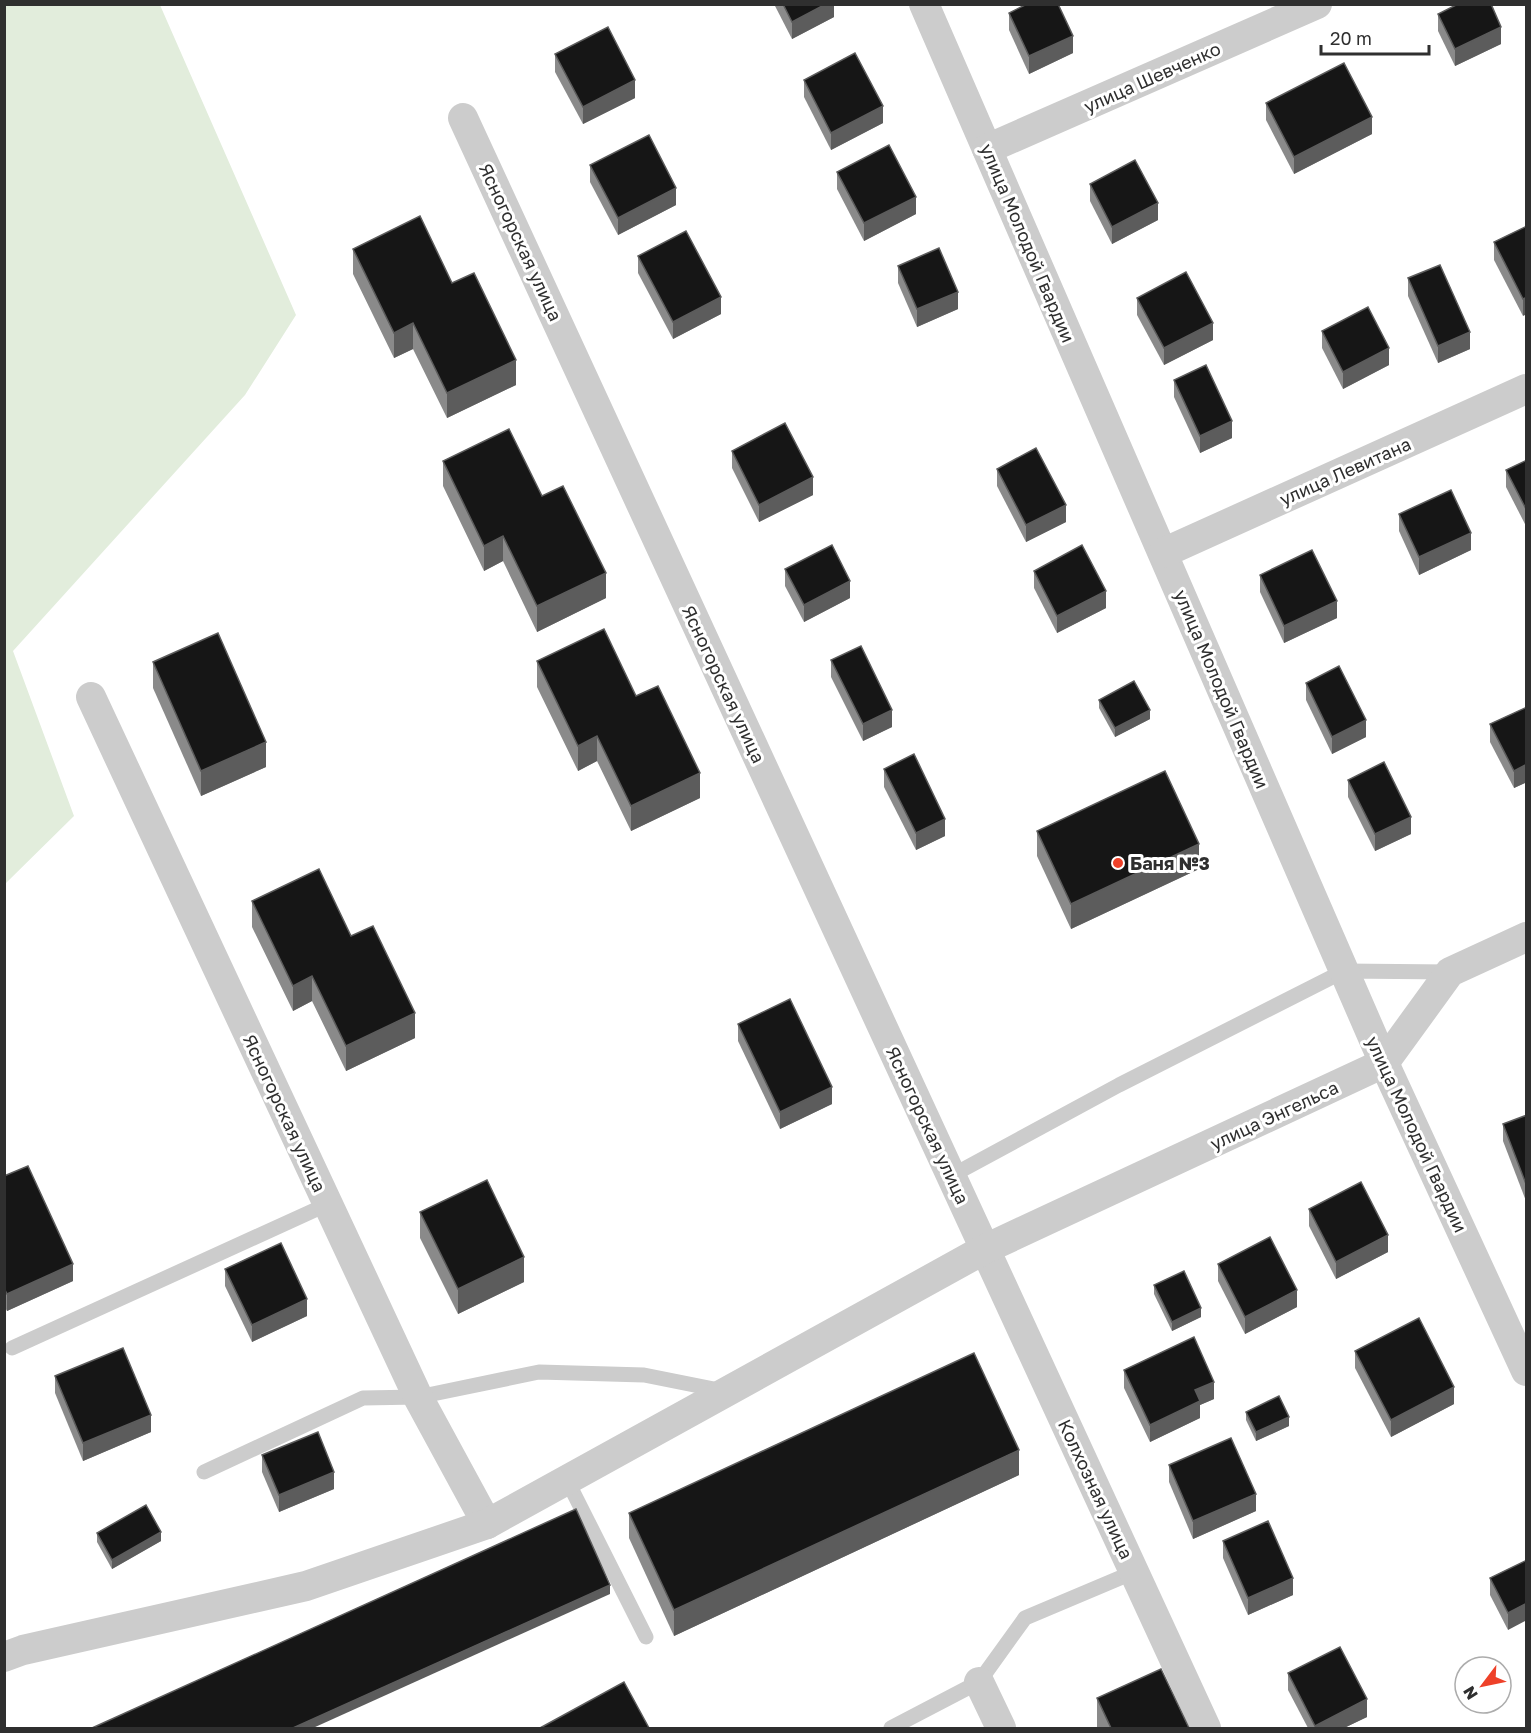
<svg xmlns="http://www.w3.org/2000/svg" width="1531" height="1733" font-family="'Golos Text',sans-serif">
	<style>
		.green { fill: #e2eddc }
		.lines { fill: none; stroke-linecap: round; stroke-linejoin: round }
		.service { stroke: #ccc; stroke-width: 15 }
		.minor { stroke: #ccc; stroke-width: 30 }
		.wall { fill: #8a8a8a }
		.shaded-wall { fill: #5c5c5c }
		.building { fill: #161616; stroke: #5c5c5c; stroke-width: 1.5 }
		.poi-dot { fill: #ee4129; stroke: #fff; stroke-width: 2 }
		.labels { text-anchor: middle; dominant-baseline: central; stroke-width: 6; stroke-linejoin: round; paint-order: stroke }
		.street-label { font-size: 18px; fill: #2f2f2f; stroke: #fff }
		.poi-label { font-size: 18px; font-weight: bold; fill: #2f2f2f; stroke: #fff; text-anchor: start }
	</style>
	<rect width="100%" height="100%" fill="#fff"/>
	<polygon class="green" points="5,4 160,5 296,315 245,395 13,651 74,816 5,884"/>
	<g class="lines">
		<g class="service">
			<polyline points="951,1176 1119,1085 1344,971 1450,972"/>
			<polyline points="12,1348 328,1204"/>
			<polyline points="204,1472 363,1398 418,1397 539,1372 644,1375 724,1391"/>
			<polyline points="567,1480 646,1637"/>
			<polyline points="891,1728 979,1682 1025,1618 1134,1572"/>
		</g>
		<g class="minor">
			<polyline points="924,4 1384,1063 1526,1371"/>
			<polyline points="463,118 1206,1728"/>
			<polyline points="987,149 1317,4"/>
			<polyline points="1163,553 1526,389"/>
			<polyline points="91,697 418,1397 487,1524"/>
			<polyline points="4,1657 23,1650 306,1586 487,1524 985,1249 1384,1063 1450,972 1526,937"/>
			<polyline points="979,1682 1001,1728"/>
		</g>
	</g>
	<g class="wall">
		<polygon points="774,4 834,4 834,17 792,39"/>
		<polygon points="1009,13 1073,53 1029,74 1009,30"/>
		<polygon points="1438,14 1501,44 1455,66 1438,31"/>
		<polygon points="555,54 635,98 583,124 555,72"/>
		<polygon points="804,80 883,123 831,150 804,97"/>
		<polygon points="1266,103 1372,134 1294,174 1266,120"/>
		<polygon points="590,165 676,205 618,235 590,182"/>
		<polygon points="837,172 916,214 864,241 837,189"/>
		<polygon points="1090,184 1158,220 1112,244 1090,201"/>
		<polygon points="1527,226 1523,316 1494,260 1494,242"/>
		<polygon points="353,249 452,283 516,385 447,418 413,349 394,358 353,274"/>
		<polygon points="638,256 721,314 673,339 638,273"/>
		<polygon points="898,266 958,309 917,327 898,283"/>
		<polygon points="1408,278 1470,349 1438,363 1408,296"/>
		<polygon points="1137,298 1213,340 1164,365 1137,315"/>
		<polygon points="1322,331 1389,365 1343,389 1322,348"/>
		<polygon points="1174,380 1232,438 1200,453 1174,397"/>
		<polygon points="732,451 813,495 759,522 732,468"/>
		<polygon points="1527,460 1527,528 1506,487 1506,470"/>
		<polygon points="443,461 606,598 537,632 503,561 484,571 443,486"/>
		<polygon points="997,469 1066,522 1026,542 997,486"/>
		<polygon points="1399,514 1471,550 1419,575 1399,531"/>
		<polygon points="785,569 850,598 804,622 785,586"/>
		<polygon points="1034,571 1106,608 1057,633 1034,588"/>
		<polygon points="1260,575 1337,618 1284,643 1260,592"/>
		<polygon points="831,660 892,727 863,741 831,677"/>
		<polygon points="537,661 636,696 700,798 631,831 597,761 578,771 537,687"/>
		<polygon points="153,662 266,767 201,796 153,688"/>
		<polygon points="1306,683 1366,737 1332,754 1306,700"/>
		<polygon points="1099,700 1150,719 1115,737 1099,708"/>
		<polygon points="1527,707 1527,782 1514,788 1490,742 1490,724"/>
		<polygon points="884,769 945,836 916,850 884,787"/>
		<polygon points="1348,780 1411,834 1375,851 1348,797"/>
		<polygon points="1037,831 1199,869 1071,929 1037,856"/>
		<polygon points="252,901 415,1038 346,1071 312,1001 293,1011 252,927"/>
		<polygon points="738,1024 832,1104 780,1129 738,1041"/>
		<polygon points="1527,1115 1527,1201 1526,1201 1503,1141 1503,1124"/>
		<polygon points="4,1176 73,1281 7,1311 4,1306"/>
		<polygon points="1309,1209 1388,1252 1336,1279 1309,1226"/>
		<polygon points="420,1212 524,1282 458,1314 420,1238"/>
		<polygon points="1218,1264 1297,1307 1245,1334 1218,1281"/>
		<polygon points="225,1269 307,1316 252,1342 225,1286"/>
		<polygon points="1154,1285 1201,1317 1172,1331 1154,1294"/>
		<polygon points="1355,1351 1454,1404 1391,1437 1355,1368"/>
		<polygon points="1124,1370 1214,1399 1200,1405 1200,1418 1150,1442 1124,1388"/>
		<polygon points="55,1376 151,1432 83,1461 55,1393"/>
		<polygon points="1246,1412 1289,1426 1256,1441 1246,1420"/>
		<polygon points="262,1455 334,1489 279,1512 262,1472"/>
		<polygon points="1169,1465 1256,1511 1193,1539 1169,1482"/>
		<polygon points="1019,1475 674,1636 629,1538 629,1513"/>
		<polygon points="97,1533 161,1541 112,1569 97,1542"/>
		<polygon points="1223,1541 1293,1595 1248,1615 1223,1558"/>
		<polygon points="1527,1560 1508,1630 1490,1595 1490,1578"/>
		<polygon points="1288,1673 1367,1717 1344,1728 1308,1728 1288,1690"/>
		<polygon points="1097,1698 1189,1728 1097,1728"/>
	</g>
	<g class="shaded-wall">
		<polygon points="826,4 834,4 834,17 792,39 792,22"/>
		<polygon points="1501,27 1501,44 1455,66 1455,49"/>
		<polygon points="1073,36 1073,53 1029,74 1029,56"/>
		<polygon points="635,80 635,98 583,124 583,107"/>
		<polygon points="883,106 883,123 831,150 831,133"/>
		<polygon points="1372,117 1372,134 1294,174 1294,157"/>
		<polygon points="676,188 676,205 618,235 618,218"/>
		<polygon points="916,197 916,214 864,241 864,223"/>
		<polygon points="1158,203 1158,220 1112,244 1112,227"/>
		<polygon points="958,292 958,309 917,327 917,309"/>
		<polygon points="721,297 721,314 673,339 673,322"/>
		<polygon points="1527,297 1527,314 1523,316 1523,299"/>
		<polygon points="413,323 413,349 394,358 394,333"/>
		<polygon points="1213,323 1213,340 1164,365 1164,348"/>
		<polygon points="1470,332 1470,349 1438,363 1438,346"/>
		<polygon points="1389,348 1389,365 1343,389 1343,372"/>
		<polygon points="516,360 516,385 447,418 447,393"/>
		<polygon points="1232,421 1232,438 1200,453 1200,436"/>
		<polygon points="813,477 813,495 759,522 759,505"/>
		<polygon points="1066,505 1066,522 1026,542 1026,525"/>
		<polygon points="1471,533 1471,550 1419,575 1419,557"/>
		<polygon points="503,536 503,561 484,571 484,546"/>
		<polygon points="606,573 606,598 537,632 537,606"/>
		<polygon points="850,581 850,598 804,622 804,605"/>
		<polygon points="1106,591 1106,608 1057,633 1057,616"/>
		<polygon points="1337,601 1337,618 1284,643 1284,626"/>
		<polygon points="892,710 892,727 863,741 863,724"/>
		<polygon points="1150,710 1150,719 1115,737 1115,728"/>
		<polygon points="1366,720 1366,737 1332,754 1332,737"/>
		<polygon points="597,736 597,761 578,771 578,746"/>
		<polygon points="266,742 266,767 201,796 201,771"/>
		<polygon points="1527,764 1527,782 1514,788 1514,771"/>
		<polygon points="700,773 700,798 631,831 631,806"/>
		<polygon points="1411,817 1411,834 1375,851 1375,834"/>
		<polygon points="945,819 945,836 916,850 916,833"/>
		<polygon points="1199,844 1199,869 1071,929 1071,904"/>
		<polygon points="312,976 312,1001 293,1011 293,986"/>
		<polygon points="415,1013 415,1038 346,1071 346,1046"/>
		<polygon points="832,1087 832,1104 780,1129 780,1112"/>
		<rect x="1526" y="1184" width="1" height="17"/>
		<polygon points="1388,1235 1388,1252 1336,1279 1336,1262"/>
		<polygon points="524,1257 524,1282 458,1314 458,1289"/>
		<polygon points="73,1264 73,1281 7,1311 7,1294"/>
		<polygon points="1297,1290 1297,1307 1245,1334 1245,1317"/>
		<polygon points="307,1299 307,1316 252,1342 252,1325"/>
		<polygon points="1201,1308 1201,1317 1172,1331 1172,1322"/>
		<polygon points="1214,1382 1214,1399 1200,1405 1200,1418 1150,1442 1150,1425 1195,1390"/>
		<polygon points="1454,1387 1454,1404 1391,1437 1391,1420"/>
		<polygon points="151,1415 151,1432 83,1461 83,1443"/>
		<polygon points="1289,1417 1289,1426 1256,1441 1256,1432"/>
		<polygon points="1019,1450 1019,1475 674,1636 674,1610"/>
		<polygon points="334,1472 334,1489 279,1512 279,1495"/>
		<polygon points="1256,1494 1256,1511 1193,1539 1193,1521"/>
		<polygon points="161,1532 161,1541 112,1569 112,1560"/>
		<polygon points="1293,1578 1293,1595 1248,1615 1248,1598"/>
		<polygon points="610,1585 610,1594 313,1728 293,1728"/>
		<polygon points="1527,1603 1527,1620 1508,1630 1508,1613"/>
		<polygon points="1367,1699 1367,1717 1344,1728 1315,1728 1315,1726"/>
	</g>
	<g class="building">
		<polygon points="783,4 826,4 792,22"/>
		<polygon points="1027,4 1058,4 1073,36 1029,56 1009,13"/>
		<polygon points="1458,4 1491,4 1501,27 1455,49 1438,14"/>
		<polygon points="608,27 635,80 583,107 555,54"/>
		<polygon points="855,53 883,106 831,133 804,80"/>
		<polygon points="1344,63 1372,117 1294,157 1266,103"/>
		<polygon points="649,135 676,188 618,218 590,165"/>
		<polygon points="889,145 916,197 864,223 837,172"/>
		<polygon points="1135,160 1158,203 1112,227 1090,184"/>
		<polygon points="420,216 452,283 474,273 516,360 447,393 413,323 394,333 353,249"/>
		<polygon points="1527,226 1527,297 1523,299 1494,242"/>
		<polygon points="686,231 721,297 673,322 638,256"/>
		<polygon points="939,248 958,292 917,309 898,266"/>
		<polygon points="1440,265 1470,332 1438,346 1408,278"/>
		<polygon points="1186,272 1213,323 1164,348 1137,298"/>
		<polygon points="1368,307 1389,348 1343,372 1322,331"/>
		<polygon points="1206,365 1232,421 1200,436 1174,380"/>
		<polygon points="785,423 813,477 759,505 732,451"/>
		<polygon points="509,429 542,496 563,486 606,573 537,606 503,536 484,546 443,461"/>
		<polygon points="1036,448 1066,505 1026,525 997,469"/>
		<polygon points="1527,460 1527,511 1506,470"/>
		<polygon points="1451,490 1471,533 1419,557 1399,514"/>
		<polygon points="832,545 850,581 804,605 785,569"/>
		<polygon points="1082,545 1106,591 1057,616 1034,571"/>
		<polygon points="1312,550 1337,601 1284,626 1260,575"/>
		<polygon points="604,629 636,696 658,686 700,773 631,806 597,736 578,746 537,661"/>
		<polygon points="218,633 266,742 201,771 153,662"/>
		<polygon points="861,646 892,710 863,724 831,660"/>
		<polygon points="1339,666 1366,720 1332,737 1306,683"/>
		<polygon points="1134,681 1150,710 1115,728 1099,700"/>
		<polygon points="1527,707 1527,764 1514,771 1490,724"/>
		<polygon points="914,754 945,819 916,833 884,769"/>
		<polygon points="1384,762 1411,817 1375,834 1348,780"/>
		<polygon points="1165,771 1199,844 1071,904 1037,831"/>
		<polygon points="319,869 351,936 373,926 415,1013 346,1046 312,976 293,986 252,901"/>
		<polygon points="790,999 832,1087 780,1112 738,1024"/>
		<polygon points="1527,1115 1527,1184 1526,1184 1503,1124"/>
		<polygon points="28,1166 73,1264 7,1294 4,1288 4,1176"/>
		<polygon points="487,1180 524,1257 458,1289 420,1212"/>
		<polygon points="1361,1182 1388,1235 1336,1262 1309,1209"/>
		<polygon points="1270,1237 1297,1290 1245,1317 1218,1264"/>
		<polygon points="281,1243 307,1299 252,1325 225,1269"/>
		<polygon points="1184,1271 1201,1308 1172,1322 1154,1285"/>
		<polygon points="1419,1318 1454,1387 1391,1420 1355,1351"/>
		<polygon points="1194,1337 1214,1382 1195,1390 1200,1401 1150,1425 1124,1370"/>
		<polygon points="123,1348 151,1415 83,1443 55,1376"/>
		<polygon points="974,1353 1019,1450 674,1610 629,1513"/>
		<polygon points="1279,1396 1289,1417 1256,1432 1246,1412"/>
		<polygon points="318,1432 334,1472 279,1495 262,1455"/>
		<polygon points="1231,1438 1256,1494 1193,1521 1169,1465"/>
		<polygon points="146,1505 161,1532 112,1560 97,1533"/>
		<polygon points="576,1509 610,1585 293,1728 92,1728"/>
		<polygon points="1268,1521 1293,1578 1248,1598 1223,1541"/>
		<polygon points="1527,1560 1527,1603 1508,1613 1490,1578"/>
		<polygon points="1340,1647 1367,1699 1315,1726 1288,1673"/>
		<polygon points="1161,1669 1189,1728 1111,1728 1097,1698"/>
		<polygon points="624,1682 649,1728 540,1728"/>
	</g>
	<circle class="poi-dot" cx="1118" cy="863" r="6"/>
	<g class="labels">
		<g class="street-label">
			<text transform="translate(1152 77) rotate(-24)">улица Шевченко</text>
			<text transform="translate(521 242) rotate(65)">Ясногорская улица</text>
			<text transform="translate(1028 243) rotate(67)">улица Молодой Гвардии</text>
			<text transform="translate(1345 471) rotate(-24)">улица Левитана</text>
			<text transform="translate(724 684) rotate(65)">Ясногорская улица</text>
			<text transform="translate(1222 689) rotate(67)">улица Молодой Гвардии</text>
			<text transform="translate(285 1113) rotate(65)">Ясногорская улица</text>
			<text transform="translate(1274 1115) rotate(-25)">улица Энгельса</text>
			<text transform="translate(928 1125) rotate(65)">Ясногорская улица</text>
			<text transform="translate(1417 1134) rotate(65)">улица Молодой Гвардии</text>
			<text transform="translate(1096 1489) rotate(65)">Колхозная улица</text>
		</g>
		<g class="poi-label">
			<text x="1130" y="863">Баня №3</text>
		</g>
	</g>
	<rect width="1531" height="1733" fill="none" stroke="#2f2f2f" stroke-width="12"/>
	<g transform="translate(1483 1685) rotate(238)"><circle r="28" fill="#ffffff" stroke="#acacac" stroke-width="1.5"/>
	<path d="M0-4.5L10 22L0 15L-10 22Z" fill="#ee4129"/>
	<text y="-9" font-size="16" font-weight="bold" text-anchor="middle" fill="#2f2f2f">N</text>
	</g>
	<path d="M1321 45v9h108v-9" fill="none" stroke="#2f2f2f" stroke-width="3"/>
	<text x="1330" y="45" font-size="18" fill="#2f2f2f" stroke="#ffffff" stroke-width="4.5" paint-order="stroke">20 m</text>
</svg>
